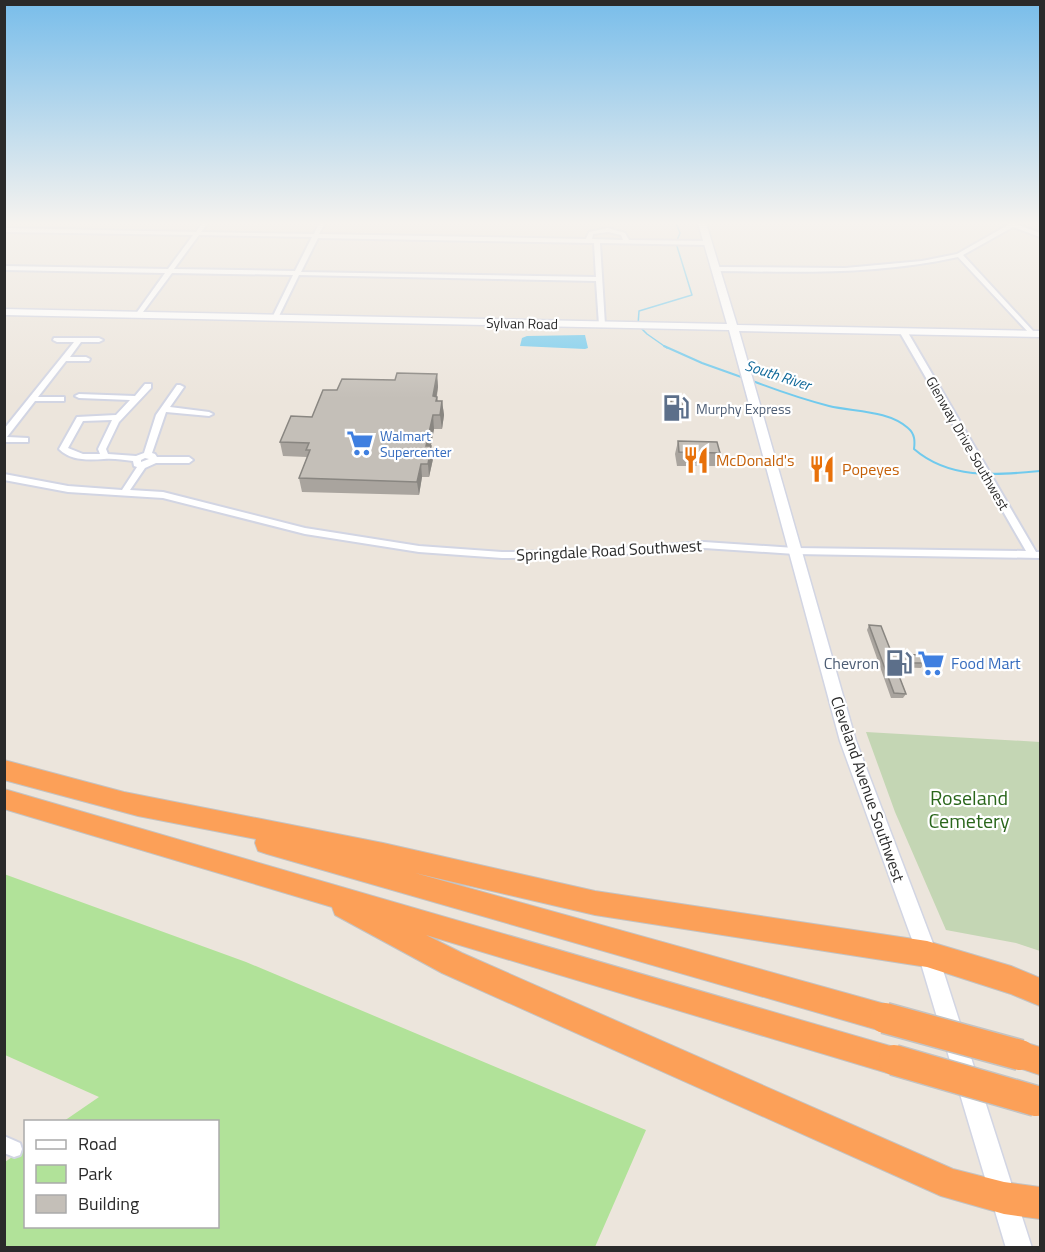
<svg xmlns="http://www.w3.org/2000/svg" width="1045" height="1252" font-family="'Titillium Web',sans-serif">
	<style>
		.green { fill: #b1e299 }
		.cemetery { fill: #c4d6b4 }
		.water { fill: #71caed }
		.lines { fill: none; stroke-linecap: round; stroke-linejoin: round }
		.stream-far1 { stroke: #71caed; stroke-width: 1.5 }
		.stream { stroke: #71caed; stroke-width: 2 }
		.minor-casing { stroke: #d2d5e3; stroke-width: 4 }
		.secondary-casing { stroke: #d2d5e3; stroke-width: 3 }
		.motorway-casing { stroke: #c3c3c3; stroke-width: 2 }
		.minor { fill: #fff; fill-rule: evenodd }
		.secondary { fill: #fff; fill-rule: evenodd }
		.motorway { fill: #fca058; fill-rule: evenodd }
		.motorway-bridge-casing { stroke: #c3c3c3; stroke-width: 33; stroke-linecap: butt }
		.motorway-bridge { stroke: #fca058; stroke-width: 30 }
		.wall { fill: #a9a49e }
		.shaded-wall { fill: #898681 }
		.building { fill: #c4bfb8; stroke: #898681; stroke-width: 1.5 }
		.labels { text-anchor: middle; dominant-baseline: central; stroke-width: 4.5; stroke-linejoin: round; paint-order: stroke }
		.far-street-label { font-size: 14px; fill: #2a2a2a; stroke: #fff }
		.far-service-label { font-size: 14px; fill: #4e5e75; stroke: #fff; text-anchor: start }
		.far-shop-label { font-size: 14px; fill: #366cbe; stroke: #fff; text-anchor: start }
		.far-water-label { font-size: 15px; font-style: italic; fill: #0f6899; stroke: #fff }
		.food-label { font-size: 16px; fill: #c56008; stroke: #fff; text-anchor: start }
		.street-label { font-size: 16px; fill: #2a2a2a; stroke: #fff }
		.service-label { font-size: 16px; fill: #4e5e75; stroke: #fff; text-anchor: end }
		.shop-label { font-size: 16px; fill: #366cbe; stroke: #fff; text-anchor: start }
		.near-park-label { font-size: 20px; fill: #2a661b; stroke: #fff }
	</style>
	<rect width="100%" height="100%" fill="#ece5dc"/>
	<polygon class="green" points="4,874 246,962 646,1130 595,1247 5,1247 5,1162 25,1148 26,1226 218,1226 218,1122 64,1121 99,1097 5,1055"/>
	<polygon class="cemetery" points="866,732 1040,742 1040,951 1016,943 946,930 895,812"/>
	<polygon class="water" points="585,335 588,348 585,349 520,346 522,338 527,336"/>
	<g class="lines">
		<polyline class="stream-far1" points="667,348 647,334 638,325 639,311 692,295 676,243 680,233 676,223"/>
		<g class="stream">
			<polyline points="664,346 702,363 744,378"/>
			<path d="M750,380C776,390 802,399 829,406C854,412 888,410 908,428C915,434 915,441 914,449C950,480 996,475 1040,471"/>
		</g>
		<defs>
			<g id="minor">
				<path d="M202,223H208L201,232L314,234L319,223H325L319,234L586,239L589,232L608,228L625,233L629,240L708,241L711,243L708,245L600,243L605,325L602,327L599,325L596,281L299,275L278,318L275,320L272,318L293,275L172,273L140,316L138,317L135,315L165,273L4,270V266L168,269L193,235L4,232V228L196,232ZM608,232L621,235L623,240L592,239L593,234ZM199,235L312,237L295,271L174,269ZM318,238L594,243L596,277L301,272Z"/>
				<path d="M1005,223H1013L1040,233V237L1013,227L963,255L1034,332V334H1030L958,257C877,275 798,272 716,271L713,269L716,267L845,268L922,261L957,254L1008,225Z"/>
				<path d="M903,329L907,331L1036,552H1040V558L795,554L704,548L585,557L502,558L419,552L305,534L163,498L68,492L4,480V474L68,486L122,490L137,467L134,466L133,461C123,460 113,458 104,459C88,460 71,461 59,449L77,417L116,415L130,400L79,398L75,396L79,394L135,396L145,384H151V388L119,422L106,449L108,454L136,456L144,453L156,415L177,385H180L184,387L170,407L209,412L213,414L209,416L166,412L152,453L155,454L157,457H189L193,460L189,463H156L145,468L130,490L163,492L305,528L419,546L502,552L585,551L704,542L795,548L1026,551L899,331ZM112,420L98,449L100,454H83L68,448L83,421ZM145,458L149,459L141,462V460Z"/>
				<polygon points="54,338 99,338 103,340 99,342 81,342 70,357 86,357 90,359 89,361 66,361 38,397 64,397 64,401 35,401 7,437 28,438 28,442 4,442 4,429 74,342 57,342 53,340"/>
				<polygon points="4,1136 20,1143 22,1149 20,1155 14,1157 4,1153"/>
			</g>
			<polygon id="secondary" points="698,223 706,223 737,325 1040,331 1040,337 739,331 856,741 942,967 1032,1248 1006,1248 922,967 840,741 729,330 4,315 4,309 727,324"/>
			<g id="motorway">
				<polygon points="4,760 124,792 383,843 595,891 927,941 1011,966 1040,978 1040,1006 1011,994 927,967 595,915 415,873 885,1004 895,1008 899,1018 895,1028 885,1032 267,854 258,851 255,843 256,839 138,816 4,780"/>
				<polygon points="4,789 904,1050 909,1060 904,1070 894,1075 426,935 462,953 953,1169 1004,1182 1040,1187 1040,1219 1004,1214 941,1196 442,973 335,915 332,907 4,809"/>
				<polygon points="1020,1041 1040,1047 1040,1075 1010,1065 1006,1055 1010,1045"/>
			</g>
		</defs>
		<use href="#minor" class="minor-casing"/>
		<use href="#secondary" class="secondary-casing"/>
		<use href="#motorway" class="motorway-casing"/>
		<use href="#minor" class="minor"/>
		<use href="#secondary" class="secondary"/>
		<use href="#motorway" class="motorway"/>
		<defs>
			<g id="motorway-bridge">
				<polyline points="885,1018 1020,1055"/>
				<polyline points="894,1060 1036,1101"/>
			</g>
		</defs>
		<use href="#motorway-bridge" class="motorway-bridge-casing"/>
		<use href="#motorway-bridge" class="motorway-bridge"/>
	</g>
	<g class="wall">
		<polygon points="437,374 438,387 437,396 438,401 442,401 444,415 442,429 434,429 431,446 433,459 429,477 422,477 419,495 302,492 299,478 307,457 283,456 280,442 312,417 337,390"/>
		<polygon points="671,396 682,405 681,412 671,411 670,402"/>
		<polygon points="678,441 720,453 717,466 677,466 675,454"/>
		<polygon points="869,625 892,654 924,663 921,668 896,667 906,694 903,698 891,698 867,630"/>
	</g>
	<g class="shaded-wall">
		<polygon points="437,374 438,387 434,410 433,396"/>
		<polygon points="442,401 444,415 442,429 440,415"/>
		<polygon points="433,415 434,429 428,459 426,446"/>
		<polygon points="431,446 433,459 429,477 428,464"/>
		<polygon points="421,464 422,477 419,495 417,482"/>
	</g>
	<g class="building">
		<polygon points="397,373 437,374 433,396 437,397 436,401 442,401 440,415 433,415 426,446 431,446 428,464 421,464 417,482 299,478 310,450 306,450 309,443 280,442 291,416 312,417 323,390 337,390 342,379 395,380"/>
		<polygon points="671,396 681,396 682,405 672,405"/>
		<polygon points="678,441 717,442 720,453 679,452"/>
		<polygon points="869,625 881,626 892,654 921,655 924,663 894,663 906,694 894,693"/>
	</g>
	<linearGradient id="sky" x2="0" y2="1"><stop stop-color="#78bdea"/><stop offset="0.56" stop-color="#f6f3ef"/><stop offset="1" stop-color="#f6f3ef" stop-opacity="0"/></linearGradient>
	<rect width="1045" height="398" fill="url(#sky)"/>
	<defs>
		<symbol id="fuel-bare" viewBox="-9 -9 18 18"><path d="M-5.5-6h7V0h2V4h1.3V-2.5L3-4.5l.8-.8L6-3V5H2.5V1h-1V6h-7ZM-4.2-4.7v3.2H.2V-4.7Z" fill="#5c6f8a" stroke="#fff" stroke-width="2.5" paint-order="stroke"/></symbol>
		<symbol id="supermarket-bare" viewBox="-9 -9 18 18"><path d="M-6-5.5h2.5l.6 2H6L4.5 2H-2.5L-4.4-4H-6ZM-1.5 3.2a1.3 1.3 0 1 0 .1 0ZM3 3.2a1.3 1.3 0 1 0 .1 0Z" fill="#3f7fe0" stroke="#fff" stroke-width="2.5" paint-order="stroke"/></symbol>
		<symbol id="restaurant-bare" viewBox="-9 -9 18 18"><path d="M-5-6h1v4h1v-4h1v4h1v-4h1v5L-1.5 .5V6h-2V.5L-5-1ZM5-6V6H3V1.5H1.5Q1.5-4 5-6Z" fill="#e8710a" stroke="#fff" stroke-width="2.5" paint-order="stroke"/></symbol>
	</defs>
	<g fill-rule="evenodd">
		<use href="#fuel-bare" x="657" y="389" width="38" height="38"/>
		<use href="#supermarket-bare" x="341" y="424" width="38" height="38"/>
		<use href="#restaurant-bare" x="677" y="441" width="38" height="38"/>
		<use href="#restaurant-bare" x="803" y="450" width="38" height="38"/>
		<use href="#fuel-bare" x="880" y="644" width="38" height="38"/>
		<use href="#supermarket-bare" x="912" y="644" width="38" height="38"/>
	</g>
	<g class="labels">
		<g class="far-street-label">
			<text transform="translate(522 323) rotate(1)">Sylvan Road</text>
			<text transform="translate(968 443) rotate(60)">Glenway Drive Southwest</text>
		</g>
		<g class="far-service-label">
			<text x="696" y="408">Murphy Express</text>
		</g>
		<g class="far-shop-label">
			<text x="380" y="435">Walmart<tspan x="380" dy="16">Supercenter</tspan></text>
		</g>
		<g class="far-water-label">
			<text transform="translate(778 375) rotate(18)">South River</text>
		</g>
		<g class="food-label">
			<text x="716" y="460">McDonald's</text>
			<text x="842" y="469">Popeyes</text>
		</g>
		<g class="street-label">
			<text transform="translate(609 550) rotate(-3)">Springdale Road Southwest</text>
			<text transform="translate(868 789) rotate(71)">Cleveland Avenue Southwest</text>
		</g>
		<g class="service-label">
			<text x="879" y="663">Chevron</text>
		</g>
		<g class="shop-label">
			<text x="951" y="663">Food Mart</text>
		</g>
		<g class="near-park-label">
			<text x="969" y="797">Roseland<tspan x="969" dy="23">Cemetery</tspan></text>
		</g>
	</g>
	<rect width="1045" height="1252" fill="none" stroke="#2a2a2a" stroke-width="12"/>
	<rect x="24" y="1120" width="195" height="108" fill="#ffffff" stroke="#aaaaaa" stroke-width="1.5"/>
	<rect x="36" y="1140" width="30" height="9" fill="#ffffff" stroke="#aaaaaa" stroke-width="1.5"/>
	<text x="78" y="1150" font-size="18" fill="#2a2a2a">Road</text>
	<rect x="36" y="1165" width="30" height="18" fill="#b1e299" stroke="#aaaaaa" stroke-width="1.5"/>
	<text x="78" y="1180" font-size="18" fill="#2a2a2a">Park</text>
	<rect x="36" y="1195" width="30" height="18" fill="#c4bfb8" stroke="#aaaaaa" stroke-width="1.5"/>
	<text x="78" y="1210" font-size="18" fill="#2a2a2a">Building</text>
</svg>
